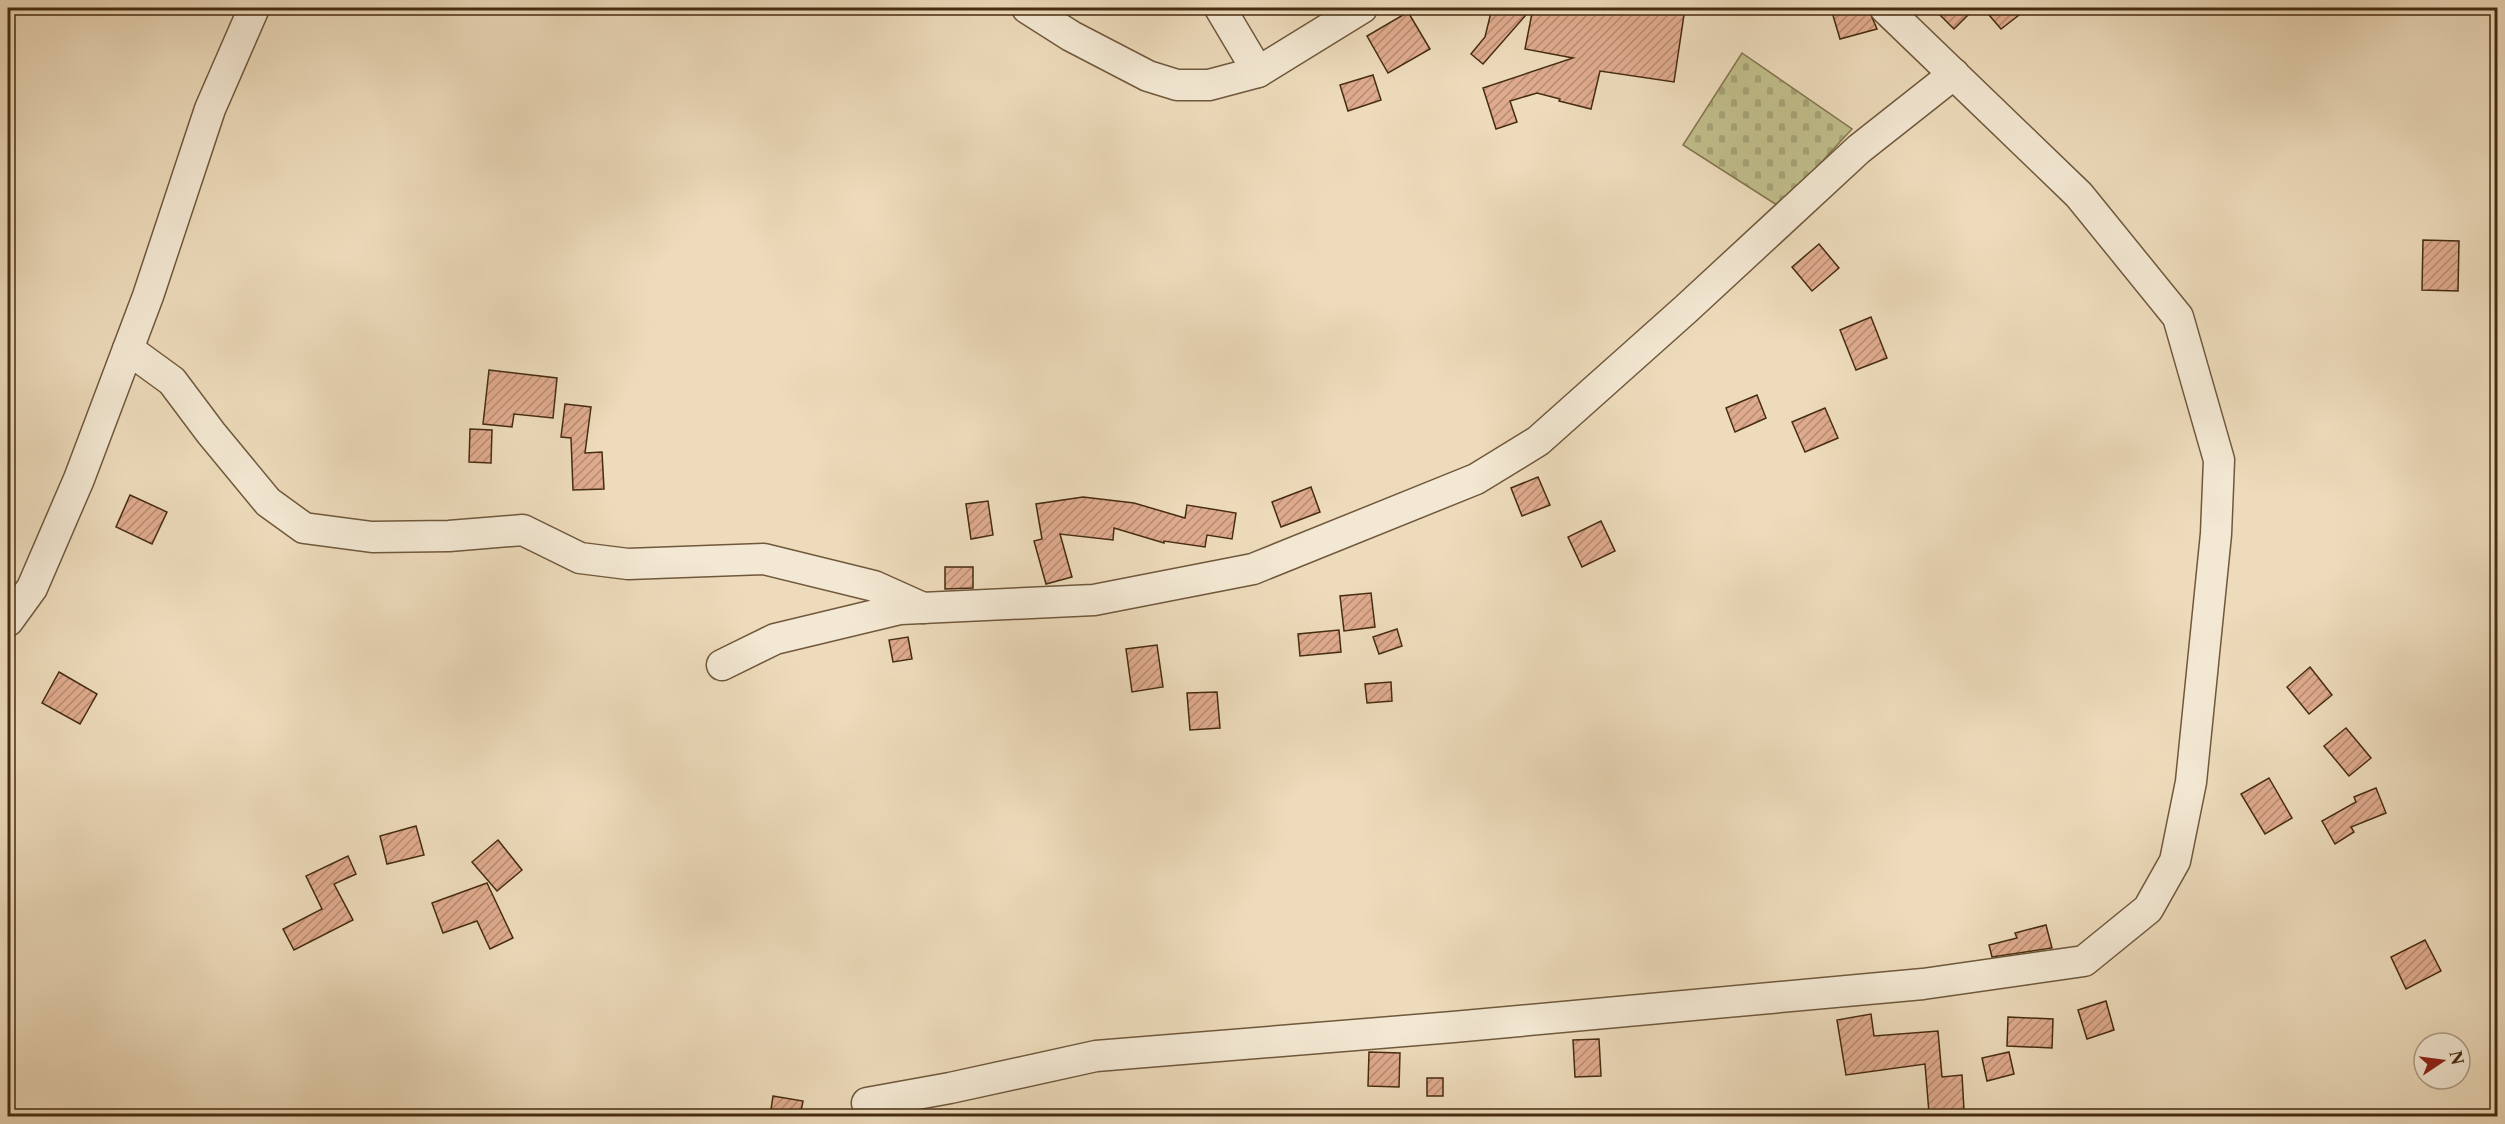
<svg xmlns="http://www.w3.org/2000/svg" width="2505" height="1124" font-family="'Libre Caslon Text',serif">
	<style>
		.cemetery { fill: url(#cemetery-stones); stroke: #83754e; stroke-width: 1.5 }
		.building { fill: url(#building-hatch); stroke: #462c11; stroke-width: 1.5 }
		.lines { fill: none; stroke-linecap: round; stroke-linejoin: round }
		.minor-casing { stroke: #70583c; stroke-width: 33 }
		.minor { stroke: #f3e8d3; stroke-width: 30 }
	</style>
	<defs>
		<pattern id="cemetery-stones" width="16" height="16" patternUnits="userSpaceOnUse" patternTransform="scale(1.5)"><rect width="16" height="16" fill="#c0be8b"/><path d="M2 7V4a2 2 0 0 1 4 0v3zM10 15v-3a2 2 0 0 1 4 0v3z" fill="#a6a377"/></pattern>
		<pattern id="building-hatch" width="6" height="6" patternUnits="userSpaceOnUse" patternTransform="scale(1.5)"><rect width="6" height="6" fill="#dfab8e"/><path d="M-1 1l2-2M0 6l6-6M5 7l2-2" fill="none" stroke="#b78b73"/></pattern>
	</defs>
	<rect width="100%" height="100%" fill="#eddbbb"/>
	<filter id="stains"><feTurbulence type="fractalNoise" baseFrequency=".00333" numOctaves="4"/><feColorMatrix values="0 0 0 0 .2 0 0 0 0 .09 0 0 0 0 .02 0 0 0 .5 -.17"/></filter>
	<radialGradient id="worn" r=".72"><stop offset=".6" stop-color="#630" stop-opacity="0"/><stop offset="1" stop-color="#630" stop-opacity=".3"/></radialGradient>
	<polygon class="cemetery" points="1742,53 1852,129 1780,207 1683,145"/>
	<g class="building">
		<polygon points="1492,8 1532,8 1483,64 1471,54 1485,37"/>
		<polygon points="1533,8 1685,8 1674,82 1600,71 1591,109 1559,101 1560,99 1537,93 1510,101 1517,122 1496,129 1483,88 1573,58 1525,49"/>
		<polygon points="1847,8 1868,8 1877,29 1840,39 1832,12"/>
		<polygon points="1933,8 1975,8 1954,29"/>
		<polygon points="1983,8 2028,8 2001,29"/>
		<polygon points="1408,12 1430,49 1388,73 1367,36"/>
		<polygon points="1373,75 1381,100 1348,111 1340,85"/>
		<polygon points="2423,240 2459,241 2458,291 2422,290"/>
		<polygon points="1819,244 1839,268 1812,291 1792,267"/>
		<polygon points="1871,317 1887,358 1856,370 1840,330"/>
		<polygon points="489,370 557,378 553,418 514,414 512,427 483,424"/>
		<polygon points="1757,395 1766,418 1735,432 1726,408"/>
		<polygon points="565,404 591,407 585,453 602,452 604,489 573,490 571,438 561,437"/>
		<polygon points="1825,408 1838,438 1805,452 1792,422"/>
		<polygon points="470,429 492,430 491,463 469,462"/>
		<polygon points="1538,477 1550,505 1522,516 1511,488"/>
		<polygon points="1311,487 1320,512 1281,527 1272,502"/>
		<polygon points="130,495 167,512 152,544 116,527"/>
		<polygon points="1083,497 1134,503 1185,518 1187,505 1236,513 1232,539 1207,535 1205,547 1164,541 1164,543 1114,528 1113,540 1060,534 1072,577 1046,584 1034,541 1042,539 1036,504"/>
		<polygon points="988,501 993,535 971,539 966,504"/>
		<polygon points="1601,521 1615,551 1582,567 1568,537"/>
		<polygon points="945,567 973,567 973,588 945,589"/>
		<polygon points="1371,593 1375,627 1344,631 1340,596"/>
		<polygon points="1397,629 1402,646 1379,654 1373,637"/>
		<polygon points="1339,630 1341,652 1300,656 1298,634"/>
		<polygon points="908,637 912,659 893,662 889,640"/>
		<polygon points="1157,645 1163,687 1132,692 1126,649"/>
		<polygon points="2310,667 2332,695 2309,714 2287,687"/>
		<polygon points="59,672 97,694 80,724 42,703"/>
		<polygon points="1391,682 1392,701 1367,703 1365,684"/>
		<polygon points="1217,692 1220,728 1190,730 1187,693"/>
		<polygon points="2346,728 2371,758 2349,776 2324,746"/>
		<polygon points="2269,778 2292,818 2265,834 2241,794"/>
		<polygon points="2376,788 2386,813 2351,827 2354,832 2335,844 2322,821 2356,802 2354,797"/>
		<polygon points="416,826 424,855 387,864 380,836"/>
		<polygon points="498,840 522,870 497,891 472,862"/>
		<polygon points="348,856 356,874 334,884 353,920 294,950 283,929 322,909 306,876"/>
		<polygon points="487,883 513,938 490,949 477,921 443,933 432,903"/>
		<polygon points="2046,925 2052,948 1992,957 1989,945 2017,938 2015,933"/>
		<polygon points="2425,940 2441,971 2406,989 2391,957"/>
		<polygon points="2106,1001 2114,1030 2087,1039 2078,1010"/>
		<polygon points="1871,1014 1874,1036 1938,1031 1942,1077 1962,1075 1964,1110 1929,1113 1925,1064 1846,1075 1837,1020"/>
		<polygon points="2008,1017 2053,1019 2052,1048 2007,1046"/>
		<polygon points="1599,1039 1601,1076 1575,1077 1573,1040"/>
		<polygon points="1369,1052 1400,1053 1399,1087 1368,1086"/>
		<polygon points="2009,1052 2014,1074 1987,1081 1982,1058"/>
		<rect x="1427" y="1078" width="16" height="18"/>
		<polygon points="773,1096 803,1101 800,1116 770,1116"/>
	</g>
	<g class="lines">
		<defs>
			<g id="minor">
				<polyline points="1027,8 1071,36 1148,76 1177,85 1209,85 1258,72 1362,8"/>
				<polyline points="1220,8 1258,72"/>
				<polyline points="128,349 172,381 211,433 268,502 304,528 372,537 449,536 523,530 580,558 628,564 764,559 874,586 923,608"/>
				<polyline points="8,621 32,588 79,479 148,296 210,109 254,8"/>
				<polyline points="722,665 775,639 900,609 1094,600 1253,569 1476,479 1538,441 1686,309 1859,149 1954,74"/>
				<polyline points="867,1103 950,1088 1096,1056 1453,1027 1923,984 2084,961 2148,909 2175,861 2191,782 2216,534 2219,460 2178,317 2079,195 1885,8"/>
			</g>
		</defs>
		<use href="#minor" class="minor-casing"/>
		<use href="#minor" class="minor"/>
	</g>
	<rect width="2505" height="1124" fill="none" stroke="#eddbbb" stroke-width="30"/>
	<rect x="9" y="9" width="2487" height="1106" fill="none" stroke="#462c11" stroke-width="3"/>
	<rect x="15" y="15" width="2475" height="1094" fill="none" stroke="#462c11" stroke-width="1.5"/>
	<g transform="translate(2442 1061) rotate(77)"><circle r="28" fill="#f3e8d3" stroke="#ae9d85" stroke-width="1.5"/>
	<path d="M0-4.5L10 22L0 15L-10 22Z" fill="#8f2418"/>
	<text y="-9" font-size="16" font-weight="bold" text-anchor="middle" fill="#462c11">N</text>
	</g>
	<rect width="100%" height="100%" filter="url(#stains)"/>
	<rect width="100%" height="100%" fill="url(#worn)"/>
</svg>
